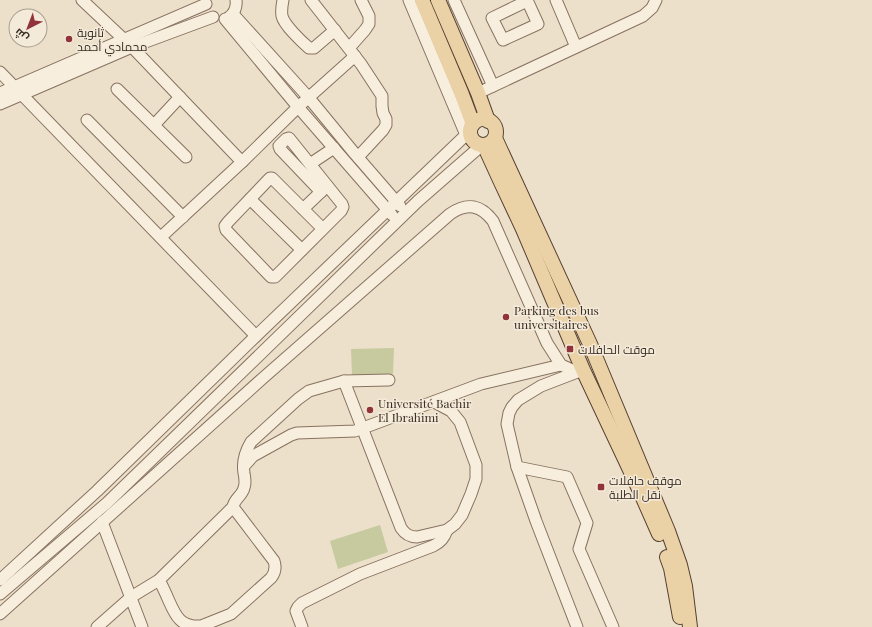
<svg xmlns="http://www.w3.org/2000/svg" width="872" height="627" font-family="'Playfair Display',Cairo,serif">
	<style>
		.pitch { fill: #c7c99e }
		.lines { fill: none; stroke-linecap: round; stroke-linejoin: round }
		.minor-casing { stroke: #877260; stroke-width: 13 }
		.major-casing { stroke: #564133; stroke-width: 16 }
		.minor { stroke: #f7eedd; stroke-width: 11 }
		.major { stroke: #ebd1a6; stroke-width: 14 }
		.poi-dot { fill: #91343a; stroke: #f4ead9; stroke-width: 1.5 }
		.labels { text-anchor: middle; dominant-baseline: central; stroke-width: 3; stroke-linejoin: round; paint-order: stroke }
		.poi-label { font-size: 12px; fill: #392c22; stroke: #f4ead9; text-anchor: start }
	</style>
	<rect width="100%" height="100%" fill="#ece0ca"/>
	<g class="pitch">
		<polygon points="394,348 393,374 352,376 351,349"/>
		<polygon points="380,525 388,552 338,569 330,541"/>
	</g>
	<g class="lines">
		<defs>
			<g id="minor">
				<polyline points="82,0 132,47 242,162"/>
				<path d="M283,0C282,5 281,10 282,16C284,25 302,42 309,48H314L335,30"/>
				<polyline points="311,0 361,64 382,96 382,106 383,113 386,119 386,125 383,130 358,157"/>
				<polyline points="409,0 466,135"/>
				<polyline points="454,0 493,86"/>
				<polyline points="527,0 538,24 503,40 492,18 527,1"/>
				<polyline points="556,0 576,47"/>
				<polyline points="233,14 309,98 355,154 400,206"/>
				<path d="M228,18C234,14 237,7 236,0"/>
				<polyline points="225,19 298,107 392,215"/>
				<polyline points="349,48 365,30 369,24 369,16 361,0"/>
				<polyline points="0,72 256,336"/>
				<polyline points="117,89 186,157"/>
				<polyline points="0,93 206,4"/>
				<polyline points="478,93 643,16 652,8 656,0"/>
				<polyline points="0,104 132,47 213,17"/>
				<polyline points="87,120 183,217"/>
				<polyline points="154,125 180,97"/>
				<polyline points="310,164 334,148"/>
				<polyline points="321,192 280,149 279,146 286,139 289,138 342,204 343,207 341,211 275,277 271,277 226,230 225,226 228,222 270,178 272,178 323,229"/>
				<polyline points="250,199 302,250"/>
				<polyline points="303,209 326,187"/>
				<polyline points="161,237 242,162 298,107 355,56"/>
				<path d="M344,381L401,528C405,534 409,537 417,537L447,530L455,524L462,515L471,494L476,479V465L460,422L451,411L434,402"/>
				<polyline points="244,466 253,456 291,435 297,433 355,431 481,384 561,365 577,372"/>
				<polyline points="517,467 567,477 587,523 579,549 613,627"/>
				<polyline points="102,522 142,627"/>
				<polyline points="0,580 97,491 256,336 470,131"/>
				<path d="M159,580C163,587 166,594 169,601C176,617 181,627 201,626L231,614L271,578C275,573 276,567 274,561L233,507"/>
				<polyline points="0,594 107,503 418,201 482,145"/>
				<path d="M0,614L263,378L450,214C467,202 481,205 493,221L547,343L561,365"/>
				<path d="M97,627L131,597L159,580L233,507C234,499 242,496 244,488C246,483 245,478 244,473C242,461 245,452 251,442L298,399L309,391L344,381L389,380"/>
				<path d="M302,627L296,611L298,607L302,603L360,574L433,546C441,542 444,538 447,530"/>
				<polyline points="577,627 536,521 517,467 507,424 509,413 512,407 518,400 541,386 580,371"/>
			</g>
			<g id="major">
				<polyline points="422,0 461,92 473,124"/>
				<polyline points="438,0 478,93 488,121"/>
				<circle cx="483" cy="132" r="13"/>
				<polyline points="495,138 590,344 668,531 680,565 685,586 690,627"/>
				<polyline points="484,145 500,180 523,229 583,370 640,491 659,534"/>
				<polyline points="667,557 671,568 680,617"/>
			</g>
		</defs>
		<use href="#minor" class="minor-casing"/>
		<use href="#major" class="major-casing"/>
		<use href="#minor" class="minor"/>
		<use href="#major" class="major"/>
	</g>
	<g class="poi-dot">
		<circle cx="69" cy="39" r="4"/>
		<circle cx="506" cy="317" r="4"/>
		<rect x="566" y="345" width="8" height="8" rx="2"/>
		<circle cx="370" cy="410" r="4"/>
		<rect x="597" y="483" width="8" height="8" rx="2"/>
	</g>
	<g class="labels">
		<g class="poi-label">
			<text x="77" y="32">ثانوية<tspan x="77" dy="14">محمادي أحمد</tspan></text>
			<text x="514" y="310">Parking des bus<tspan x="514" dy="14">universitaires</tspan></text>
			<text x="578" y="349">موقت الحافلات</text>
			<text x="378" y="403">Université Bachir<tspan x="378" dy="14">El Ibrahimi</tspan></text>
			<text x="609" y="480">موقف حافلات<tspan x="609" dy="14">نقل الطلبة</tspan></text>
		</g>
	</g>
	<g transform="translate(28 28) rotate(222)"><circle r="19" fill="#f4ead9" stroke="#a99e90"/>
	<path d="M0-3L7 15L0 10L-7 15Z" fill="#91343a"/>
	<text y="-6" font-size="11" font-weight="bold" text-anchor="middle" fill="#392c22">ش</text>
	</g>
</svg>
